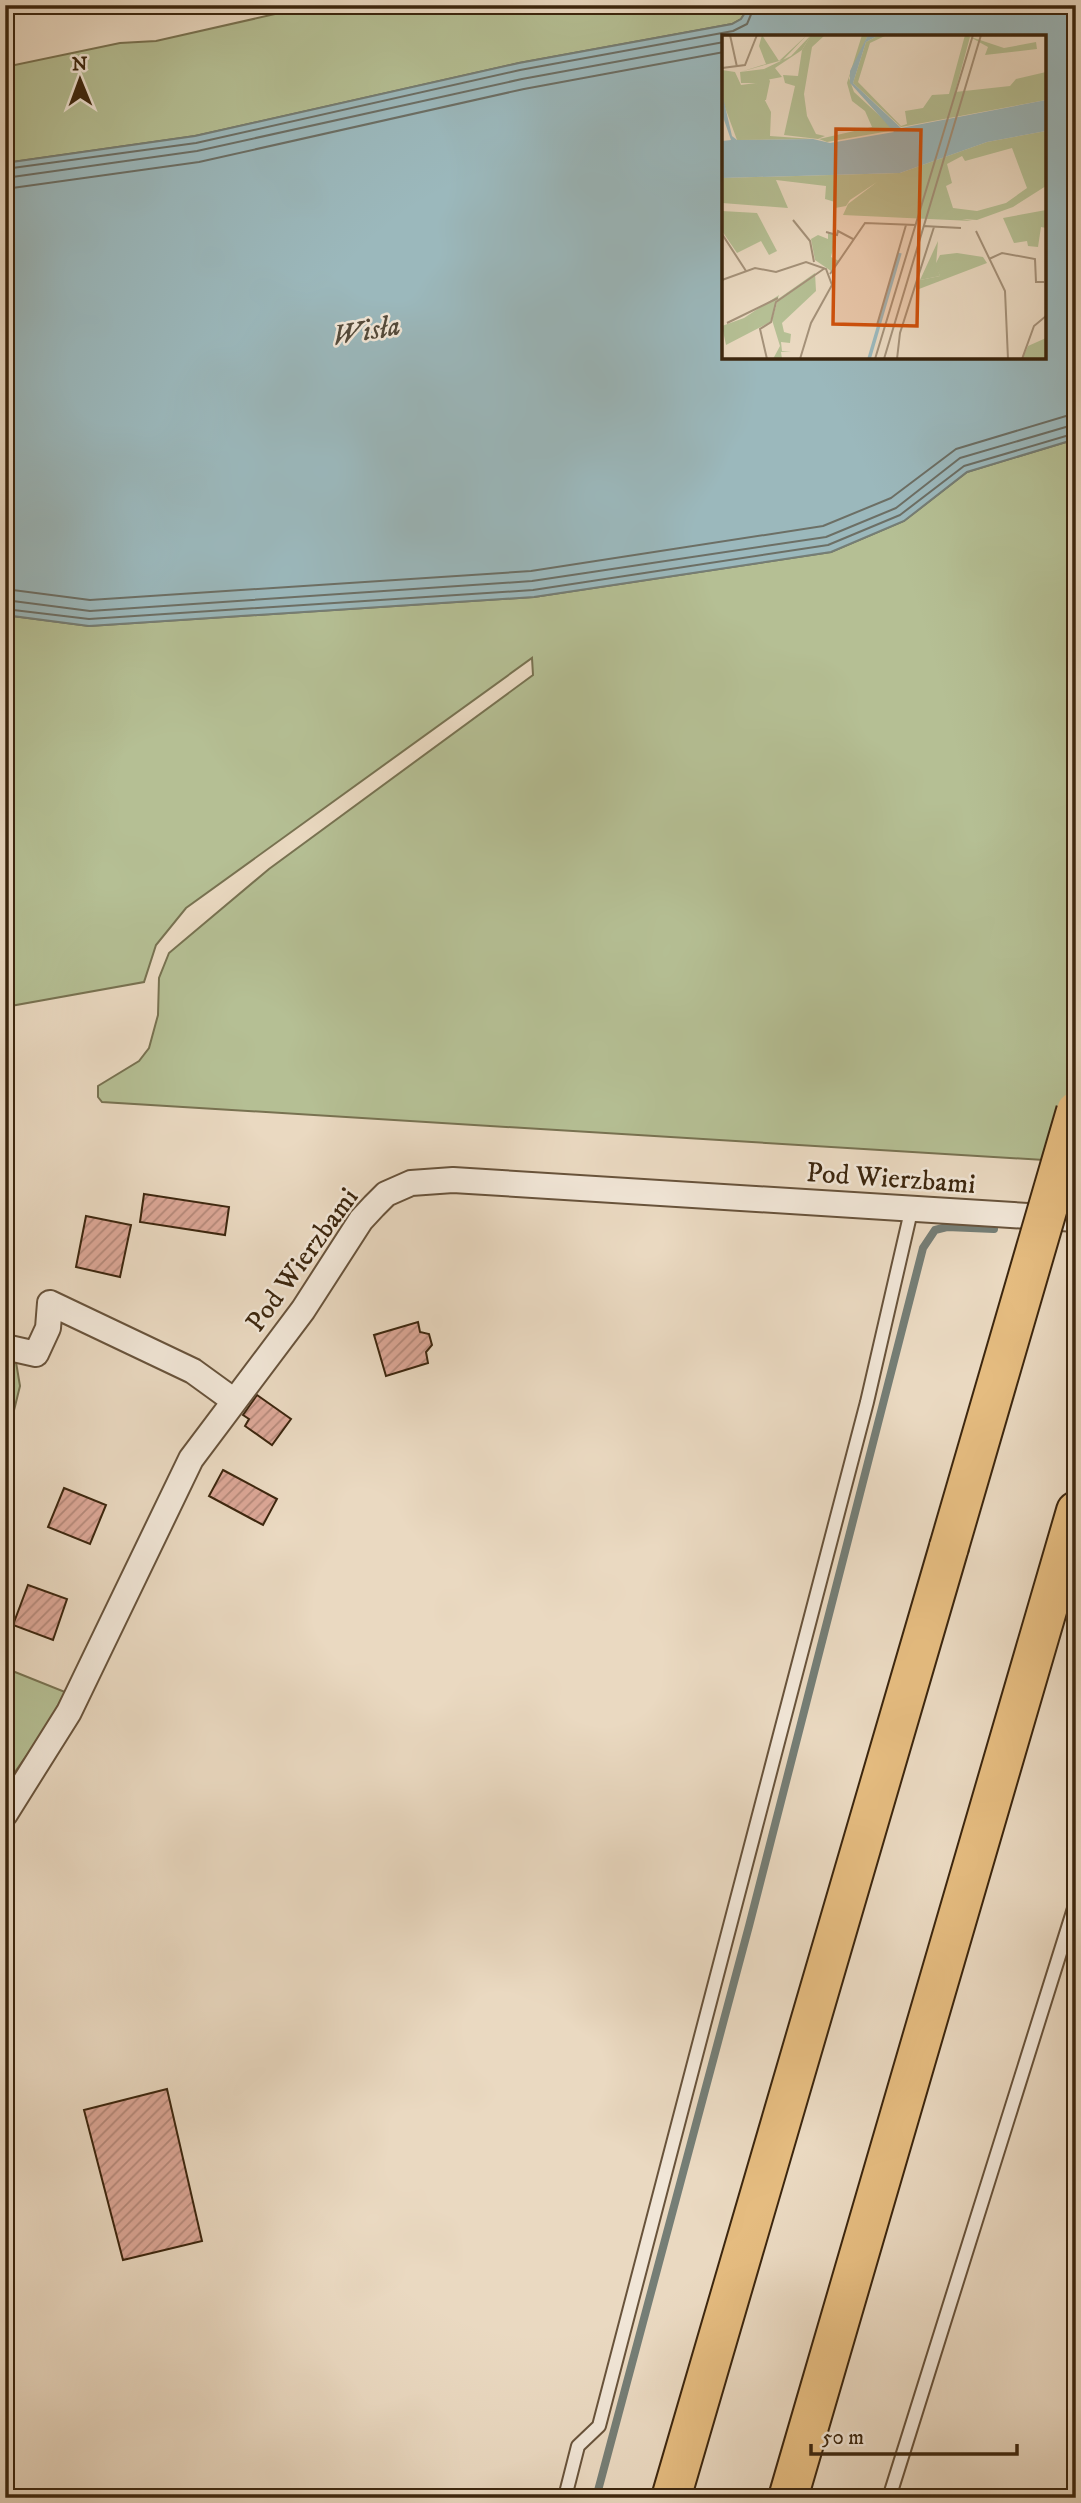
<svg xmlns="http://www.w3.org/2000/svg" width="1081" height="2503" viewBox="0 0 1081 2503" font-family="'IM FELL DW Pica',serif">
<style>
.green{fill:#b5bf94;stroke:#787251;stroke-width:2}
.water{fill:#9bb8bc;stroke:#757e76;stroke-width:2;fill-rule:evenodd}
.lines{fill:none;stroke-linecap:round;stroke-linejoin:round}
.shore{stroke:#6c6f65;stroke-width:2}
.stream{stroke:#757e76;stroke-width:8}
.building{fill:url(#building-hatch);stroke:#3c260e;stroke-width:2}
.service-casing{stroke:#68533b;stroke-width:16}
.minor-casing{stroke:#68533b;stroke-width:28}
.motorway-casing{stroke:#3c260e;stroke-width:42}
.service{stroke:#f1e6d7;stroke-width:12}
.minor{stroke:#f1e6d7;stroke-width:24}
.motorway{stroke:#e5bc80;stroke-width:38}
.motorway-bridge-casing{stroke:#3c260e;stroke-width:42;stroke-linecap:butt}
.motorway-bridge{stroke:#e5bc80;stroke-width:38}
.labels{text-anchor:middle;stroke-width:5;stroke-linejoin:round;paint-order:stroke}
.street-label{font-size:28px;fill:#3c260e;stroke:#f1e6d7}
.water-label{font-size:30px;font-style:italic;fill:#544a3a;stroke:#f1e6d7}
.inset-river{fill:none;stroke:#9bb8bc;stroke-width:3.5}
.inset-road{fill:none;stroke:#a49179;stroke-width:2}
.view{fill:#ce510c;fill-opacity:0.15;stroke:#ce510c;stroke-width:3.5}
.inset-edge{fill:none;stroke:#3c260e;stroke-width:3.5}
</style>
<defs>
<pattern id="building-hatch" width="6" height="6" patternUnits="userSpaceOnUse" patternTransform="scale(1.75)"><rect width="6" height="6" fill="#dca797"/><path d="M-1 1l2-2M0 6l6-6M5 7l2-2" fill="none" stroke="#b4887a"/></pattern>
</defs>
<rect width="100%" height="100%" fill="#ead9c1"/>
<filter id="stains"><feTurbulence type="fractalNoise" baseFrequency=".00286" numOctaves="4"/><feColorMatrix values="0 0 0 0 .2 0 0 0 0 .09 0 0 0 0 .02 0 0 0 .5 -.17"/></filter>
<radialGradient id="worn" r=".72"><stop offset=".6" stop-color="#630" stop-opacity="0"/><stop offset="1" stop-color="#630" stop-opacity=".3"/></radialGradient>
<!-- green -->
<path class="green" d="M315,5H750L741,19L732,24L519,63L195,136L5,163V67L120,43L156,41Z
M1076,439V1162L102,1102L98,1097V1086L139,1061L149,1048L158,1015L159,978L169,953L269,869L533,675L532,658L186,908L156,945L144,982L5,1007V615L89,626L534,597L831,552L904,521L967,472Z
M5,1359L16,1362L20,1386L5,1447Z
M5,1668L65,1692L47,1727L5,1786Z"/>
<!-- water -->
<path class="water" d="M750,5H1076V439L967,472L904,521L831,552L534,597L89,626L5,615V163L195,136L519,63L732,24L741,19ZM724,37H1044V357H724Z"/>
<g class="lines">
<!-- shore -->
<path class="shore" d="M5,169L196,143L520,70L733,31L747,24L755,5
M5,178L197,151L522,79L724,42
M5,189L199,162L524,89L724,52
M5,589L90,600L531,571L823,526L891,498L956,449L1076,413
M5,600L90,611L532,581L826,537L896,508L960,458L1076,424
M5,609L89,619L533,590L828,545L900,515L964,466L1076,433"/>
<!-- stream -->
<path class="stream" d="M596,2498L749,1926L923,1248L935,1230L947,1227L994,1229"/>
</g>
<!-- building -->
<path class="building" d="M144,1194L229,1207L225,1235L140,1222Z
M86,1216L131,1225L120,1277L76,1267Z
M418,1322L420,1332L429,1334L432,1345L426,1352L428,1363L386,1376L374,1335Z
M257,1395L291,1419L272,1445L245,1426L249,1419L243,1415Z
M223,1470L277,1499L263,1525L209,1496Z
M64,1488L106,1505L90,1544L48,1527Z
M28,1585L67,1599L53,1640L13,1625Z
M167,2089L202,2241L123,2260L84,2110Z"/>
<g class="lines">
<!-- service casing -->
<g class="service-casing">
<path id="service" d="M566,2493L578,2446L599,2426L867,1402L912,1207
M889,2498L1076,1902"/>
</g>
<!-- minor casing -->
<g class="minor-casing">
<path id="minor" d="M5,1347L36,1354L48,1328L50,1303L193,1371L233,1400
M5,1814L69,1712L191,1459L303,1310L361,1220L374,1206L386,1194L411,1183L453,1180L1076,1219"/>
</g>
<!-- motorway casing -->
<g class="motorway-casing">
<path id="motorway" d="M671,2498L949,1547
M788,2498L1076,1511"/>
</g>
<!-- service -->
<use href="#service" class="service"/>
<!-- minor -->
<use href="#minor" class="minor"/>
<!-- motorway -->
<use href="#motorway" class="motorway"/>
<!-- motorway-bridge casing -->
<g class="motorway-bridge-casing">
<path id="motorway-bridge" d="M949,1547L1076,1111"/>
</g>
<!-- motorway-bridge -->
<use href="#motorway-bridge" class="motorway-bridge"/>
</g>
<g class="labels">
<!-- street labels -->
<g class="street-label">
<text transform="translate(891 1177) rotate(4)" y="10">Pod Wierzbami</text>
<text transform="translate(301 1259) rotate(-54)" y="10">Pod Wierzbami</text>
</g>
<!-- water labels -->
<g class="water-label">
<text transform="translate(366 330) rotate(-10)" y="10">Wisła</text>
</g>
</g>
<!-- overview -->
<g transform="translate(722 35)">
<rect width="324" height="324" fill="#ead9c1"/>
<path d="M40,0L57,26L85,0L61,25L18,37L44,29L37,11ZM89,0L80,15L53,33L60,42L44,45L42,34L69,21ZM140,0H146L127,43L132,57L173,95L105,107L97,104L150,92L143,76L130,66L125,48ZM157,0H165L148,8L136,47L179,91L185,89L183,76L201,73L210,60L227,59L243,0L282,13L314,7L315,14L263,20L266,12L248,2L233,57L288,51L294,44L324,37V65L179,92L131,48L144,7ZM0,35L13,37L19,50L34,48L49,77L48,101L91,104L15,105L1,67ZM324,96V151L291,172L255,185L240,184L250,186L121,180L126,169L155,147L128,165L124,171L113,173V167L103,164L104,151L54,145L66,173L0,168V143L178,138L265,107ZM290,113L305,153L284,168L255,176L231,173L224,151L230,148L225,129L240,121L243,126ZM324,175V193L319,192L316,212L306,211L305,206L292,208L281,183ZM0,176L35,178L55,216L47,220L39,206L15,218L0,196ZM106,198L114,200L109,222L117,226L109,236L93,225L89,204L96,200L106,204ZM235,218L261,222L265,228L197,254L198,245L218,241L213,230L218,220ZM93,238L94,256L60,288L62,297L69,299L68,308L59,307L60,316H69L59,317L60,324H51L58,311L50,285L56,264ZM57,260L48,287L4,310L0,291L22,283ZM324,303V324H300L306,311Z" fill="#b5bf94" fill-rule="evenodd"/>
<path d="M89,0H103L90,12L82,59L85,81L94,99L103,101L96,104L62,100L73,51L63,48L61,40L76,41L80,15ZM42,34L48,46L44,65H36L34,48H19L18,37ZM216,206L214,230L218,241L198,245Z" fill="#b5bf94"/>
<path d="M146,0H157L144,7L131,48L179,93L324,65V96L265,107L178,138L0,143V106L9,105L0,79V58L10,101L15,105L91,104L108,108L172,97L128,48V36Z" fill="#9bb8bc"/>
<path class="inset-river" d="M147,324L178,218"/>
<path class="inset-road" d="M8,0L15,32M0,33L23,30L35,0M71,185L88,206L92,227M201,191L239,193M254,196L283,256L286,324M104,197L115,200L116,196L131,204M0,199L24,236M267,224L280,218L313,224L314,247H322M108,239L143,188L194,190M0,245L33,233L54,237L84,227L104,234L110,250L89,288L78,324M5,288L56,263M155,290L184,190M45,324L38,294L49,287L54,267L103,233M153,324L251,0M162,324L259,0M175,324L178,298L212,192M300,324L312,291L324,281"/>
<path class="view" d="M114,94L199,95L195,291L111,289Z"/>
<rect width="324" height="324" class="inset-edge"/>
</g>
<!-- margin -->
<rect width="1081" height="2503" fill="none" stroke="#ead9c1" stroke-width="28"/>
<rect x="7" y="7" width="1067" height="2489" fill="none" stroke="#3c260e" stroke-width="3.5"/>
<rect x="14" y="14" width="1053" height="2475" fill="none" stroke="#3c260e" stroke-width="2"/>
<!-- north arrow -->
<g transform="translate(80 80) rotate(359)" stroke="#f1e6d7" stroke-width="5" paint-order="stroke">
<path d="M0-5L12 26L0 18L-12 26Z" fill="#3c260e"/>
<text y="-10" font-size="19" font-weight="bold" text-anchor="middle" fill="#3c260e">N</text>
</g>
<!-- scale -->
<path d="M811 2444v10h206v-10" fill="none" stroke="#3c260e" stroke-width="3.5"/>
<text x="822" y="2444" font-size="21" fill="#3c260e" stroke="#f1e6d7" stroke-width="5" paint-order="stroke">50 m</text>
<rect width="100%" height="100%" filter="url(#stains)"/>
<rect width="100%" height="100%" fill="url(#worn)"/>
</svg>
